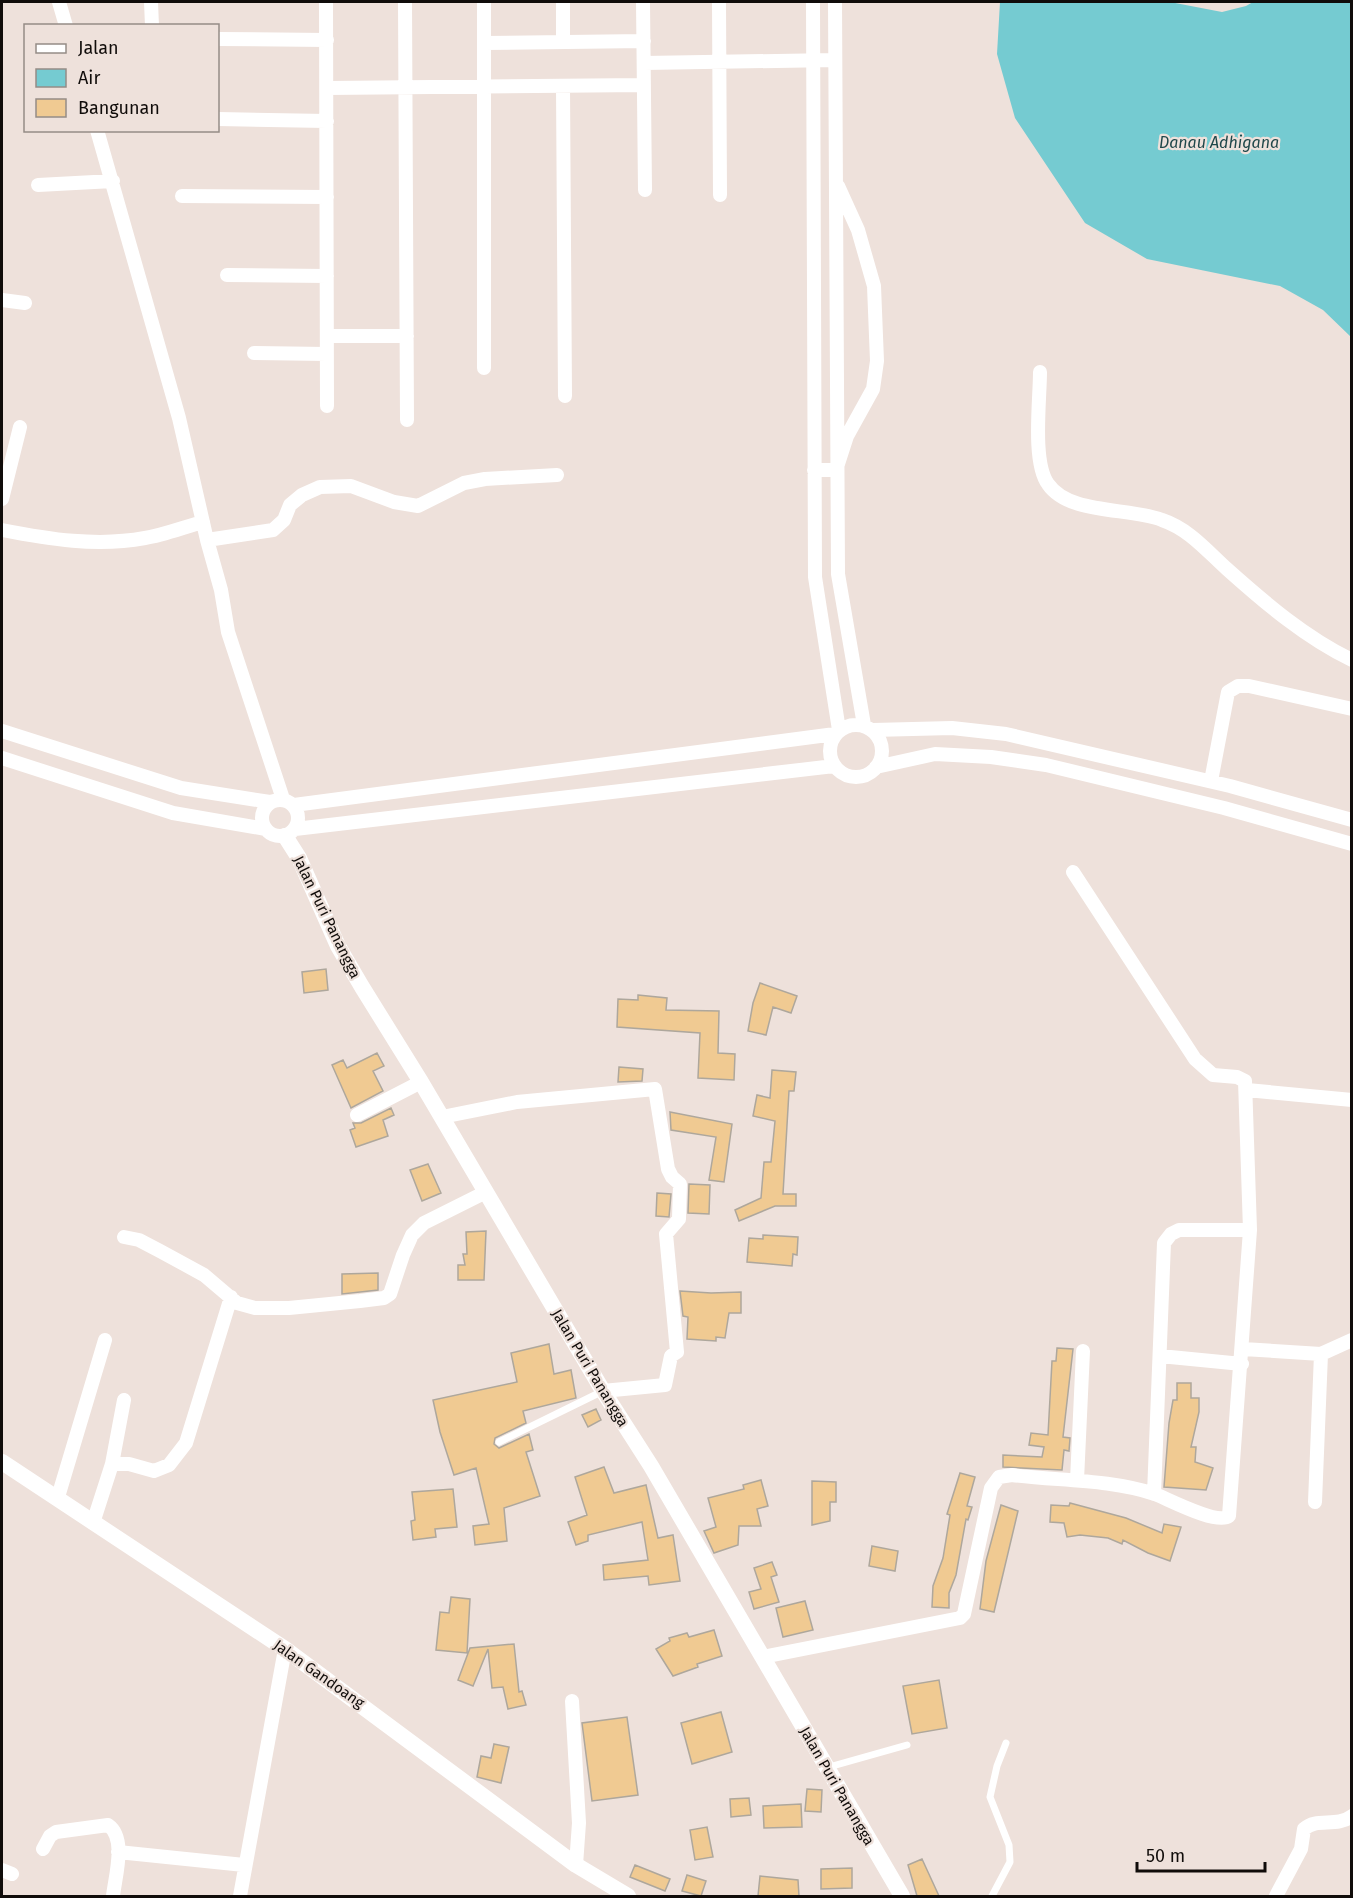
<svg xmlns="http://www.w3.org/2000/svg" width="1353" height="1898" viewBox="0 0 1353 1898" font-family="'Fira Sans',sans-serif">
<style>
.water{fill:#75cbd1}
.building{fill:#f0ca92;stroke:#aea79c;stroke-width:1.5}
.lines{fill:none;stroke-linecap:round;stroke-linejoin:round}
.service{stroke:#fff;stroke-width:7}
.minor{stroke:#fff;stroke-width:14}
.tertiary{stroke:#fff;stroke-width:16}
.labels{text-anchor:middle;stroke-width:4.5;stroke-linejoin:round;paint-order:stroke}
.street-label{font-size:15px;fill:#100c0a;stroke:#eee1db}
.water-label{font-size:16px;font-style:italic;fill:#1f474a;stroke:#eee1db}
</style>
<rect width="100%" height="100%" fill="#eee1db"/>
<!-- water -->
<path class="water" d="M1000,2H1170L1222,12L1246,6L1253,2H1351V337L1323,310L1280,286L1147,259L1085,223L1015,118L997,54Z"/>
<!-- building -->
<path class="building" d="M326,969L328,990L304,993L302,972Z
M760,983L797,996L791,1013L773,1007L766,1035L748,1031L753,1003Z
M638,995L667,998L666,1010L719,1011L718,1053L735,1054L734,1080L698,1078L700,1033L617,1027L618,999L638,1000Z
M377,1053L384,1066L373,1071L383,1091L351,1108L332,1065L343,1060L347,1068Z
M619,1067L643,1069L642,1081L618,1082Z
M772,1070L796,1072L794,1091H789L783,1194H796V1206H775L739,1221L735,1210L761,1198L764,1162H771L775,1121L753,1116L757,1095L770,1098Z
M391,1108L394,1115L383,1120L388,1136L356,1147L350,1130L355,1128L353,1123H361Z
M670,1112L732,1124L724,1182L709,1180L716,1137L671,1130Z
M428,1164L441,1193L422,1201L410,1170Z
M689,1184L710,1185L709,1214L688,1213Z
M657,1193L671,1194L669,1217L656,1216Z
M486,1231L484,1280H458V1265H465L463,1254H467L466,1232Z
M763,1235L798,1237L797,1255L793,1254L792,1266L747,1262L749,1238L763,1239Z
M378,1273V1290L342,1294V1274Z
M680,1291L711,1293L741,1292V1313H729L725,1338L716,1337V1341L687,1339L688,1317L683,1316Z
M549,1344L554,1374L571,1370L576,1398L523,1411L526,1423L495,1438L494,1444L499,1448L529,1434L533,1450L526,1452L540,1496L504,1508L507,1541L475,1545L473,1526L489,1524L476,1468L454,1475L440,1432L433,1400L517,1382L511,1353Z
M1057,1348L1073,1349L1063,1437L1070,1438L1069,1451L1064,1450L1062,1470L1003,1467V1455L1042,1457L1044,1447L1029,1445L1031,1433L1048,1435L1052,1361H1056Z
M1177,1383H1191V1398H1199V1412L1191,1447H1196L1195,1462L1213,1468L1206,1490L1164,1487L1169,1423L1173,1400H1177Z
M596,1409L601,1420L588,1427L582,1415Z
M604,1467L614,1493L646,1485L658,1538L673,1535L680,1581L649,1585L648,1576L604,1580L603,1565L648,1560L642,1522L588,1535V1541L576,1545L568,1522L587,1515L575,1477Z
M960,1473L975,1477L967,1506L972,1507L968,1520L966,1519L956,1575L949,1593V1608L932,1607L933,1586L943,1558L950,1515L947,1514Z
M761,1480L768,1506L757,1509L761,1526H739L738,1545L714,1553L704,1531L716,1527L708,1498L744,1489L743,1485Z
M812,1481L836,1482V1502H830V1521L812,1525Z
M453,1489L457,1527L435,1529L436,1537L413,1540L411,1521L415,1520L412,1492Z
M1070,1503L1126,1518L1162,1533L1164,1524L1181,1527L1170,1561L1148,1553L1123,1540L1122,1544L1108,1538L1080,1535L1067,1537L1064,1523L1050,1522L1051,1505L1069,1506Z
M1001,1505L1018,1511L994,1612L980,1609L986,1561Z
M872,1546L898,1551L895,1571L869,1566Z
M772,1562L777,1575L771,1577L779,1602L754,1609L749,1592L761,1589L754,1568Z
M451,1597L470,1599L467,1653L436,1650L440,1612L449,1613Z
M805,1601L813,1630L783,1637L776,1608Z
M714,1630L722,1656L697,1664L698,1667L673,1676L656,1649L670,1641L669,1638L687,1633L689,1637Z
M514,1644L519,1692L522,1691L526,1705L508,1709L503,1687L492,1688L488,1649L473,1686L458,1680L470,1648Z
M939,1680L947,1728L912,1734L903,1686Z
M721,1712L732,1752L692,1764L681,1723Z
M627,1717L638,1795L592,1801L582,1723Z
M494,1744L509,1747L501,1783L477,1777L481,1756L491,1758Z
M807,1789L822,1790L821,1812L805,1811Z
M749,1798L751,1815L731,1817L730,1799Z
M801,1804L802,1827L764,1828L763,1806Z
M707,1827L713,1857L695,1860L690,1830Z
M922,1859L939,1896H917L908,1865Z
M635,1865L670,1879L665,1891L630,1877Z
M852,1868V1888L821,1889V1869Z
M687,1875L706,1881L701,1896L682,1891Z
M760,1876L798,1880L799,1896H758Z"/>
<g class="lines">
<!-- service -->
<path class="service" d="M499,1442L603,1391
M829,1767L907,1745
M992,1896L1010,1862L1009,1845L990,1797L997,1766L1006,1743"/>
<!-- minor -->
<path class="minor" d="M59,2L66,26
M151,2L152,26
M326,2L327,406
M405,2L407,420
M563,2V42
M643,2L645,190
M719,2L720,195
M813,2L815,577L839,730
M835,2L838,574L864,725
M218,39L327,40
M484,43L644,41
M644,63L834,60
M563,86L565,396
M327,88L644,85
M218,119L327,121
M97,130L179,418L207,540L221,590L228,632L283,799
M38,185L113,181
M182,196L327,197
M227,275L327,276
M2,300L25,303
M327,336H407
M254,353L327,354
M484,368V2
M1040,372C1040,400 1032,462 1048,484C1069,515 1129,507 1162,520C1189,529 1207,551 1227,569C1265,603 1306,638 1352,660
M814,470H836L847,436L873,389L877,361L874,286L858,230L838,186
M2,499L20,427
M2,530C48,539 97,547 145,538C164,535 184,527 203,522
M207,540L273,530L284,520L290,505L302,495L320,487L351,486L394,502L418,506L464,483L485,479L557,475
M830 751a26 26 0 1 1 52 0a26 26 0 1 1-52 0Z
M873,730L952,728L1006,734L1230,786L1352,820
M2,731L181,788L270,802
M2,758L173,813L266,829
M876,767L935,754L991,757L1046,765L1224,808L1352,844
M1211,781L1228,692L1238,686H1249L1352,709
M262 818a18 18 0 1 1 36 0a18 18 0 1 1-36 0Z
M294,805L835,734
M295,829L834,766
M1247,1090L1352,1100
M357,1115L421,1082
M442,1117L517,1102L655,1089L668,1169L672,1177L680,1184L679,1219L666,1234L677,1352L671,1356L665,1385L603,1391
M124,1237L139,1240L160,1251L204,1275L237,1303L255,1308H289L360,1301L384,1298L390,1294L403,1255L412,1235L424,1223L484,1193
M1243,1349L1321,1354L1315,1502
M1321,1354L1352,1340
M1160,1356L1242,1364
M112,1464H129L154,1471L169,1465L186,1443L231,1297
M1077,1480L1083,1351
M1154,1494L1164,1243L1171,1234L1179,1230H1250
M58,1497L105,1340
M93,1523L112,1464L124,1400
M763,1657L960,1618L964,1614L991,1488L999,1477L1012,1475C1060,1481 1109,1479 1155,1494C1170,1500 1217,1525 1229,1516L1250,1230L1245,1081L1237,1077L1213,1075L1195,1059L1073,872
M572,1701L579,1823L576,1865
M43,1849L50,1836L56,1832L108,1825C127,1838 115,1877 113,1896
M118,1852L244,1865
M2,1870L12,1874
M240,1896L285,1649
M1276,1896L1301,1849L1304,1829C1317,1817 1336,1828 1352,1816"/>
<!-- tertiary -->
<path class="tertiary" d="M285,836L299,858L338,946L362,987L421,1082L603,1391L651,1466L902,1896
M2,1462L285,1649L576,1865L628,1896"/>
</g>
<g class="labels">
<!-- street labels -->
<g class="street-label">
<text transform="translate(327 917) rotate(64)" y="5">Jalan Puri Panangga</text>
<text transform="translate(590 1368) rotate(59)" y="5">Jalan Puri Panangga</text>
<text transform="translate(319 1674) rotate(35)" y="5">Jalan Gandoang</text>
<text transform="translate(837 1786) rotate(60)" y="5">Jalan Puri Panangga</text>
</g>
<!-- water labels -->
<g class="water-label">
<text x="1219" y="148">Danau Adhigana</text>
</g>
</g>
<!-- border -->
<rect width="1353" height="1898" fill="none" stroke="#100c0a" stroke-width="6"/>
<!-- legend -->
<rect x="24" y="24" width="195" height="108" fill="#eee1db" stroke="#958c87" stroke-width="1.5"/>
<rect x="36" y="44" width="30" height="9" fill="#ffffff" stroke="#958c87" stroke-width="1.5"/>
<text x="78" y="54" font-size="18" fill="#100c0a">Jalan</text>
<rect x="36" y="69" width="30" height="18" fill="#75cbd1" stroke="#958c87" stroke-width="1.5"/>
<text x="78" y="84" font-size="18" fill="#100c0a">Air</text>
<rect x="36" y="99" width="30" height="18" fill="#f0ca92" stroke="#958c87" stroke-width="1.5"/>
<text x="78" y="114" font-size="18" fill="#100c0a">Bangunan</text>
<!-- scale -->
<path d="M1137 1862v9h128v-9" fill="none" stroke="#100c0a" stroke-width="3"/>
<text x="1146" y="1862" font-size="18" fill="#100c0a" stroke="#eee1db" stroke-width="4.5" paint-order="stroke">50 m</text>
</svg>
